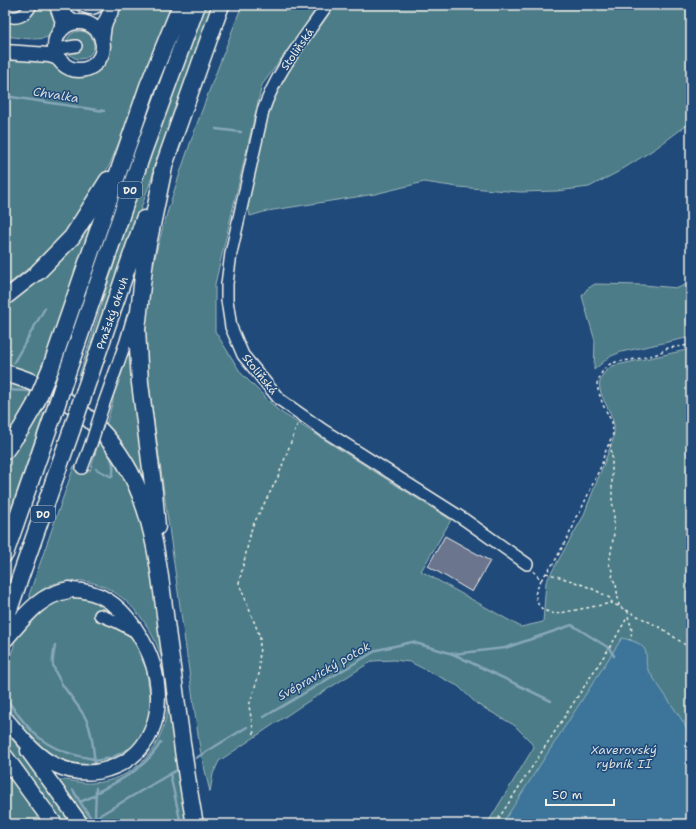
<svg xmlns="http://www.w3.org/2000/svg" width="696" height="829" viewBox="0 0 696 829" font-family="'Shantell Sans',sans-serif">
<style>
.green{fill:#4b7c88;stroke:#a0b6b8}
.water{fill:#3e759a;stroke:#87a7b9}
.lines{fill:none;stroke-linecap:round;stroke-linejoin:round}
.stream{stroke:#87a7b9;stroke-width:2.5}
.building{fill:#6c748e;stroke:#f4f1e8}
.minor-casing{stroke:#f4f1e8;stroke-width:14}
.major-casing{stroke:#f4f1e8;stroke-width:17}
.highway-casing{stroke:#f4f1e8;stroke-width:19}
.path{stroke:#f4f1e8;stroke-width:1.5;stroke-dasharray:3 3;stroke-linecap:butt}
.minor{stroke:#1f4a7a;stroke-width:11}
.major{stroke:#1f4a7a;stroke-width:14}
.highway{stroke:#1f4a7a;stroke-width:16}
.minor-bridge-casing{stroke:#f4f1e8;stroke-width:14;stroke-linecap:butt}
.highway-bridge-casing{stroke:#f4f1e8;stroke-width:19;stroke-linecap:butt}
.minor-bridge{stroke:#1f4a7a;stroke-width:11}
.highway-bridge{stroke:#1f4a7a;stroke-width:16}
.labels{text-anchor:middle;stroke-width:3;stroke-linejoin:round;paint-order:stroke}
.shield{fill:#1f4a7a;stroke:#b4bfc7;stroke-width:1}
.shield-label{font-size:10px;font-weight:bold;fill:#f4f1e8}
.street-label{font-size:11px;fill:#f4f1e8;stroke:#1f4a7a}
.water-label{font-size:12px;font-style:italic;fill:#d9dedc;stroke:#1f4a7a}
</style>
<rect width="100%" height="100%" fill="#1f4a7a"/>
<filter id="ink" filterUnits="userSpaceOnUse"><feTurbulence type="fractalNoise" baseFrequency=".025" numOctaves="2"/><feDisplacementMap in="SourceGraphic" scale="8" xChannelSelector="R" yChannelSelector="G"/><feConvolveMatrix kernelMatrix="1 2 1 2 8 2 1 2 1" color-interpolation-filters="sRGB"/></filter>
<g filter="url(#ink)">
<!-- green -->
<path class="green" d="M34,5H52C70,48 32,39 5,36V18Z
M122,5H172L123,133L109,166L87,203L63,235L30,267L5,287V56L36,61H46L57,64L72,73L82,74L94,70L101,65L106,56L109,47L108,33Z
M206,5H214L181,94L81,380L78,379L128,220L162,122Z
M242,5H321L262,85L215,284V331L241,373L279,411L451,520L421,571L521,627L543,622L546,582L583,517L613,440C614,434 615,427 613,421C608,401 586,384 612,366L691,349V740L684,723L648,670C645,664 647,660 646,653C644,643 631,640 622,638L502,824H487L534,747L529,740L514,725L477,704L458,686L410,662L394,660L372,661L301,706L219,761L213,774L210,792L200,749L149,385C147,358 144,329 147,301C153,254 168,209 183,164C201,110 222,58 242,5Z
M335,5H691V122L656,148L618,172L589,187L557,191L520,192L458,187L424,182L375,194L267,211L250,216L247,202L269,105L290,66Z
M66 45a14 14 0 1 1 28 0a14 14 0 1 1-28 0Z
M88,228L91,229L49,353L39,376L5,365V306C36,284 65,259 88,228Z
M691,282V337L621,352L609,357L594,370L595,341L582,296L587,289L595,284L643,285L678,288Z
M129,353L145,489L106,425L113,401V397Z
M5,378L33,388L24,412L5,441Z
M39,411L44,413L5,526V460L10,455Z
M100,438L125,477L139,514L149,551L166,667H164C154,623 117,576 69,581C53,582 42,588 31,599L29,595L74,466L90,471Z
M63,596L92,597L123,618L102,609L97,619L123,631L140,645L153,680L149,726L124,758L85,768L54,759L27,736L5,706V670L14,646V640L25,622Z
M171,702L189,824H92L58,780C69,779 80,784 92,783C136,781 165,746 168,703Z
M5,729L75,824H59L5,750Z
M5,770L44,824H5Z"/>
<!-- water -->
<path class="water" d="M622,638C630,640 644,643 646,653C647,659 645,664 648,670L684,723L691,740V824H502Z"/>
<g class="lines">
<!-- stream -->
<path class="stream" d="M5,96L104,111
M216,129L241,132
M14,362L45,308
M6,390L30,391L33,393
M96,469L112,477C117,461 107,450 97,439
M55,646C54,652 52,659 53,665C59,686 77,701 87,721C93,735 93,749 95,764
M139,652L147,669L151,698
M453,654L505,648L572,625L609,648L614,656
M5,697C33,736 45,751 94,759
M264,717L377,650L412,642L453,654L551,701
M196,758L247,727
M94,761L111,758L129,749
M170,774L181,824
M73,790L80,802
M96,793C122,779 145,769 161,742
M95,818L175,771
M95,818L96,788
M95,824L80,802L96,795"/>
</g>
<!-- building -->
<path class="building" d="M445,536L490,561L472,592L428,566Z"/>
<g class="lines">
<!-- minor casing -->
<g class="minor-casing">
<path id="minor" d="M55,5L61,21L59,34
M62,5L67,16L79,22
M81,5C87,9 93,10 99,5
M327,5C304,39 276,72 263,111L231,253L227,284V300L231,327L243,355L279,399L323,430L465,520L527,564
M5,15C16,20 26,16 31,5
M56,49L76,46
M103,406L126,341L133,317
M82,468L91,444
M100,615L117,622L136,632"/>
</g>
<!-- major casing -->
<g class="major-casing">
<path id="major" d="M55 46a24 24 0 1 1 48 0a24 24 0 1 1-48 0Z
M102,41L104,25L114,5
M5,52L49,55L56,57L62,62
M5,298L38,272
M5,718C20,735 34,755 55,765C72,773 90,775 108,769C158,754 167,700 150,656C146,646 140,636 134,627C119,604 97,589 69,590
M28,751L81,824"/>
</g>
<!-- highway casing -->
<g class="highway-casing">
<path id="highway" d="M162,171L221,5
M38,272L72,237L108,180
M51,367L148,86L181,5
M5,373C62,388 110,428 135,482C157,530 161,586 168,638C177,700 183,763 195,824
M66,376L143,152L197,5
M85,390L144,219
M5,451L21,429L35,405
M157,527L154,492L140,383L137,329L145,259L165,162
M5,554L53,416
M5,621L72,429
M5,639C24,617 39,595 69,590
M5,757L54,824"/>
</g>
<!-- path -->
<path class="path" d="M610,444L612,454V502L614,510V533L609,564L613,573L612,578L616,584L619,606
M533,571L541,580L535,594L538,604L543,610L555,614L612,603L663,629L691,649
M546,573C569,580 591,586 611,599L612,603
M541,580L555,561L574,525L575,518L580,512L602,464L604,455L613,434L612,422L603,405L598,390L597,383L603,370L608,365L616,362L637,359L657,354L668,348L691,345
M628,610C627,624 635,624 630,640
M254,734L249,706L259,674L260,637L239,583L252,527L278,477L298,423
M495,824L613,642L627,618"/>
<!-- minor -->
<use href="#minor" class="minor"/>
<!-- major -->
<use href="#major" class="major"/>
<!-- highway -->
<use href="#highway" class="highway"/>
<!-- minor-bridge casing -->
<g class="minor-bridge-casing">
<path id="minor-bridge" d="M91,444L103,406"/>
</g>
<!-- highway-bridge casing -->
<g class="highway-bridge-casing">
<path id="highway-bridge" d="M35,405L51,367
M53,416L66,376
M72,429L85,390"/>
</g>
<!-- minor-bridge -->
<use href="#minor-bridge" class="minor-bridge"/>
<!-- highway-bridge -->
<use href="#highway-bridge" class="highway-bridge"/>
</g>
</g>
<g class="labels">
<!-- shield labels -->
<g class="shield">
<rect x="118" y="182" width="24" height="16" rx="3"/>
<rect x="31" y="506" width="24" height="16" rx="3"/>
</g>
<g class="shield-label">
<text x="130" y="194">D0</text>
<text x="43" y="518">D0</text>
</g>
<!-- street labels -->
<g class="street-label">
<text transform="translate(297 49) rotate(-55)" y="4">Stoliňská</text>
<text transform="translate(112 313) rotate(-71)" y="4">Pražský okruh</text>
<text transform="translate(260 374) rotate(51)" y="4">Stoliňská</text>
</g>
<!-- water labels -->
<g class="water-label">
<text transform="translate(56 95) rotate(9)" y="4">Chvalka</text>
<text transform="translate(324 671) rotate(-30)" y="4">Svépravický potok</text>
<text x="624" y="754">Xaverovský<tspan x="624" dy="14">rybník II</tspan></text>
</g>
</g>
<!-- margin -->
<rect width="696" height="829" fill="none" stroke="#1f4a7a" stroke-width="20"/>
<rect x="10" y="10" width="676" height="809" fill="none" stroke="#f4f1e8" stroke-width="1.5" filter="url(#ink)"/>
<!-- scale -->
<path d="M546 799v6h68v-6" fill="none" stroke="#f4f1e8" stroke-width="2"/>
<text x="552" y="799" font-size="12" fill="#f4f1e8" stroke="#1f4a7a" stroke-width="3" paint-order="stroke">50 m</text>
</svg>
